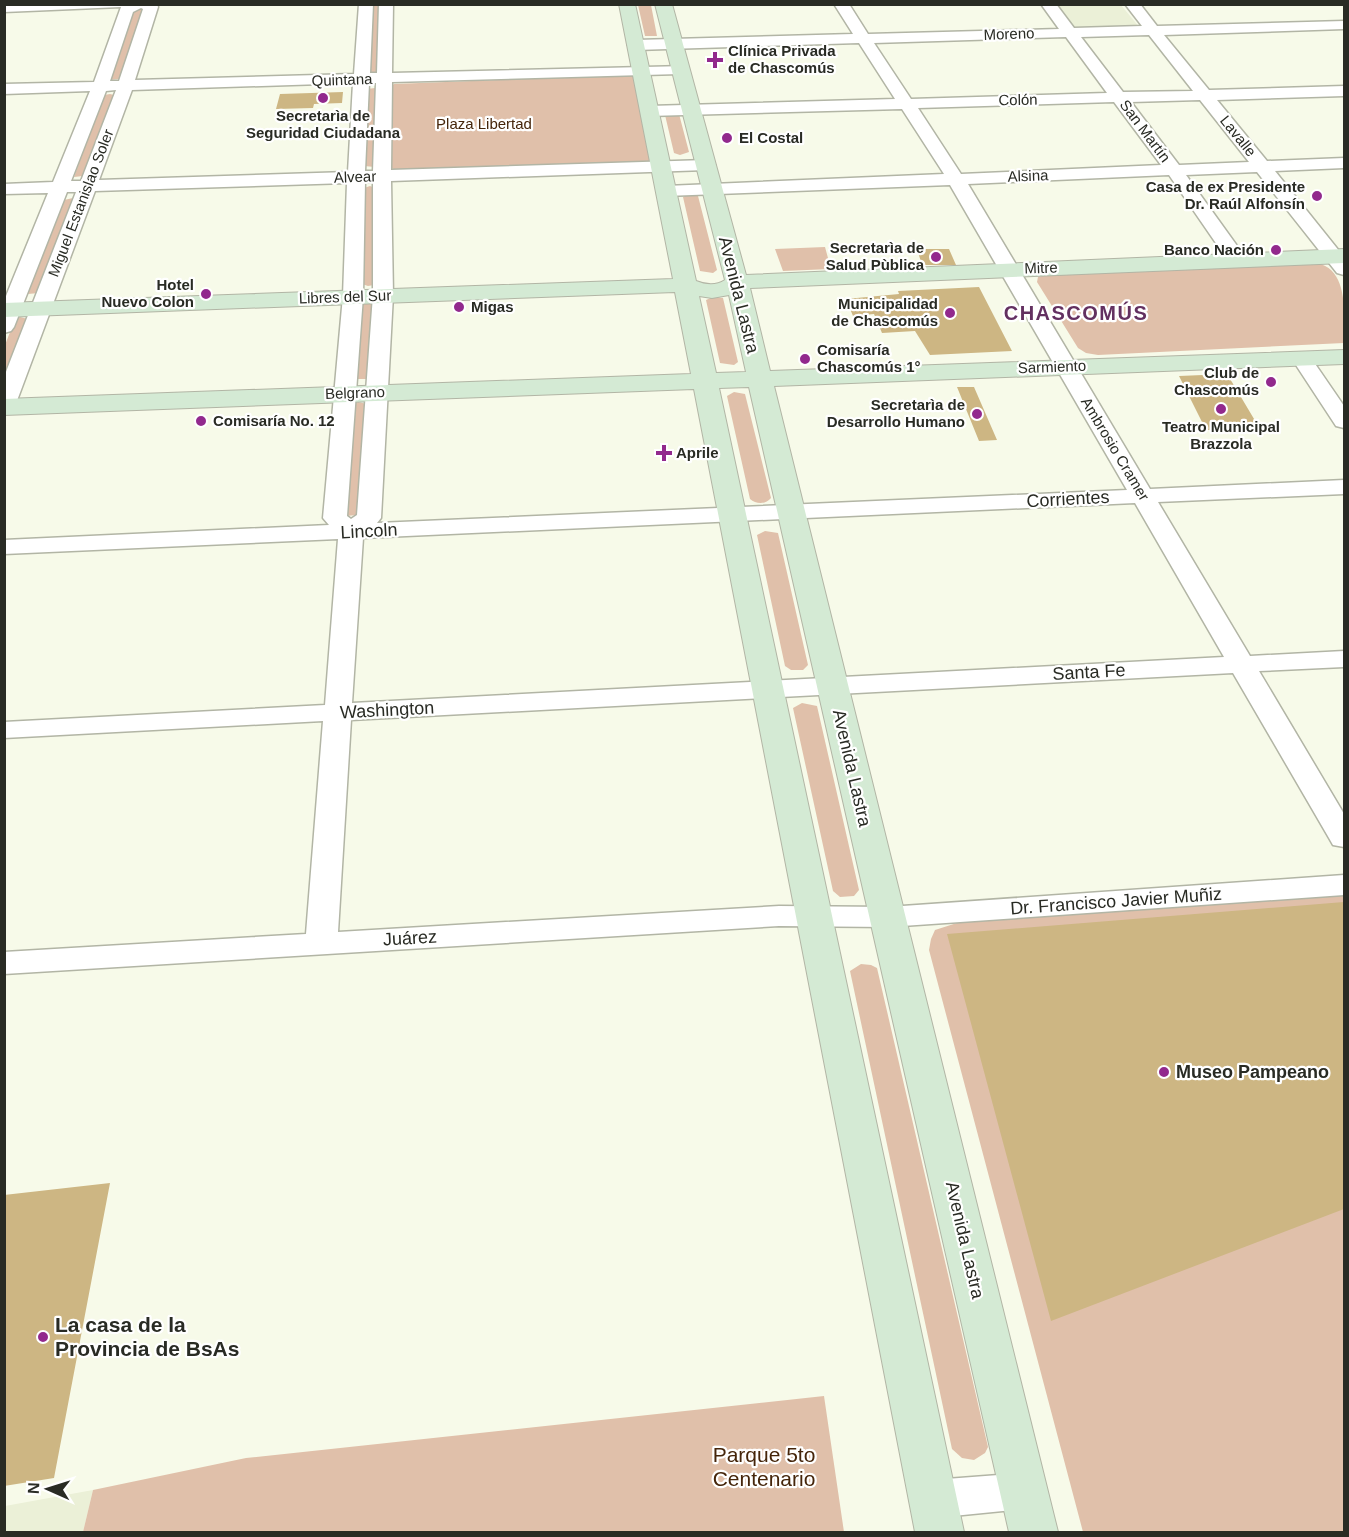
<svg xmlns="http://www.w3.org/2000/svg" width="1349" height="1537" viewBox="0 0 1349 1537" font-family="Arial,sans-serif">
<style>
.built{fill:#ebf0d7}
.green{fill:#e0c0aa}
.building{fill:#cdb683}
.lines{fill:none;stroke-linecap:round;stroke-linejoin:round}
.minor-casing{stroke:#b2b5a5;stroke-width:3}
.secondary-casing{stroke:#b2b5a5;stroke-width:2}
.minor{fill:#fff;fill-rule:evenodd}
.secondary{fill:#d4ead4;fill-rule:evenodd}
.poi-dot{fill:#92298d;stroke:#fff;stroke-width:2}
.labels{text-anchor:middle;stroke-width:4.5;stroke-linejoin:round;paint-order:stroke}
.far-street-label{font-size:15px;fill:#292b24;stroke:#fff}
.far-poi-label{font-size:15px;font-weight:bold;fill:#292b24;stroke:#fff;text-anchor:end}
.far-park-label{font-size:15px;fill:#45250a;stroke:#fff}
.street-label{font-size:18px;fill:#292b24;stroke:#fff}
.poi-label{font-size:18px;font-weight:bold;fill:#292b24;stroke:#fff;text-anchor:start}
.far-district-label{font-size:20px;font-weight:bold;letter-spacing:1.5px;fill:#633060;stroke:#fff}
.near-poi-label{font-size:21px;font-weight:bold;fill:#292b24;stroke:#fff;text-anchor:start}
.near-park-label{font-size:21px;fill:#45250a;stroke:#fff}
</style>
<rect width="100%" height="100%" fill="#f7fae9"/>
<!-- built -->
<path class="built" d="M1056,5H1121L1140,28L1075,30Z
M93,1490L83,1532H5V1506Z"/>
<!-- green -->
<path class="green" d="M372,5H381L378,74L369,73Z
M638,5H651L657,36H645Z
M139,8L143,9L119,79L109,80L134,9Z
M627,75H633L654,159L650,161L398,171L389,167L391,86L394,84Z
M375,88L377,89L375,167L364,166L367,89Z
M110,94L114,95L83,176L74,177L104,95Z
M679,114L689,152L680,155L674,153L665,115Z
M370,186L375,188L374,285L368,286L362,284L364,188Z
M689,194L698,196L717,270L713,273L700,271L683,197Z
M73,198L75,199L39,293L28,294L64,200Z
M825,247L831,269L783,271L775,249Z
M1317,263C1349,270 1344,313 1344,343L1098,355L1086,353L1078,348L1037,282L1038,277L1047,275Z
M713,297L723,298L738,362L734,365L720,363L706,300Z
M363,303L374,304L368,379H356Z
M20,317L28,319L5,378V345L15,319Z
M734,392L745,394L771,498C765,505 756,504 750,499L727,396Z
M358,402L367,404L358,515L345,516L353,405Z
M765,531L778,533L808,665L803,670H791L785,666L757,535Z
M802,703L817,706L859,890L854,896L840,897L833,891L793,708Z
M1344,894V1532H1083L929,950L931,939L935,930L960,922Z
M861,964L871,965L877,968L988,1447L985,1453L974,1460L962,1458L952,1449L850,971Z
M824,1396L844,1532H83L93,1490L246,1458Z"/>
<!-- building -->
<path class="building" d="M343,92L342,103L314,104L313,108L276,109L280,94Z
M917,249H949L956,265H922Z
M979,287L1012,351L930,355L915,331L882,333L874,314L853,316L846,299L899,294L898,291Z
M1227,374L1235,387L1260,429L1206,430L1179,376Z
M957,387H974L997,440L979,441Z
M1344,902V1209L1051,1321L947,934Z
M110,1183L54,1478L4,1486V1195Z"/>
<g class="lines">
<!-- minor casing -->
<g class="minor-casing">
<path id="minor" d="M4,4H157L158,7L135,80L354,74L359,4H373L370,73H377L379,4H393L392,73L686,66L688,69L686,72L680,74L392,82L391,170L706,160L712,161L715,165L712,169L706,170L391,181L393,295L381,518L377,523L1127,490L950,185L666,196L660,195L657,191L660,187L666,186L944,174L902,109L649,116L641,111L649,106L895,99L859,43L636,50L628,45L636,40L853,34L834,4H849L868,34L1059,29L1041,4H1056L1074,28L1142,26L1125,4H1140L1157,26L1344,21V29L1164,35L1209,90L1344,86V96L1217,100L1267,161L1344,158V168L1275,171L1344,257V275L1337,273L1257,172L1186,175L1248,261L1245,265H1231L1169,175L968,184L1150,489L1344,480V494L1158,502L1250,656L1344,651V667L1259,671L1344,814V847L1333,845L1329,838L1233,673L351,720L338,932L779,906L888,907L1344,875V895L888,927L779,926L4,974V952L306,934L323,721L4,738V722L325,705L338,539L4,554V540L329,525L323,518L343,296L347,183L95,191L15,406L12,411L4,412V377L76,192H67L14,327L11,331L4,333V301L48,193L4,194V184L53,182L90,91L4,94V84L94,82L121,7L4,12ZM141,8L143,9L119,81H110L133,12ZM1149,35L1193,91L1123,92L1081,37ZM1066,37L1107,93L911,99L874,43ZM353,83L348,172L99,180L132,90ZM369,83H376L373,171H365ZM116,90L81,181H71L106,91ZM1200,100L1249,162L1179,165L1131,102ZM1114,102L1161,165L961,174L918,108ZM365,182H373V295L357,515L351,519L347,516L363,296ZM1135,503L1224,657L352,703L363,538Z
M1302,353L1309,355L1344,406V428L1336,426L1292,359L1295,355Z
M1024,1473L1039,1478L1045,1491L1039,1504L1024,1509L933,1518L918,1512L912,1499L918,1486L933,1480Z"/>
</g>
<!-- secondary casing -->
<g class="secondary-casing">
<path id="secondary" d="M619,4H635L696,281C706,285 716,286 725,280L655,4H672L746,275L1344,249V263L750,288L770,371L1344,350V364L774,386L1058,1532H1009L749,387L719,388L964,1532H915L694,389L4,415V399L691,374L675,292L4,317V303L673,279ZM729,295L746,372L716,373L699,296L712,298Z"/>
</g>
<!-- minor -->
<use href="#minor" class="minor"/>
<!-- secondary -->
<use href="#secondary" class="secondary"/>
</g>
<!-- markers -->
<g class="poi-dot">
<path d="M712 51h6v6h6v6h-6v6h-6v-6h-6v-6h6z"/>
<circle cx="323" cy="98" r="6"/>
<circle cx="727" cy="138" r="6"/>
<circle cx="1317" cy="196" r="6"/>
<circle cx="1276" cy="250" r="6"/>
<circle cx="936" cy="257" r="6"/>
<circle cx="206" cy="294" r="6"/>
<circle cx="459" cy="307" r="6"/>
<circle cx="950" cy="313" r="6"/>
<circle cx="805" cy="359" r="6"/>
<circle cx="1271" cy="382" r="6"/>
<circle cx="1221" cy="409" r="6"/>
<circle cx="977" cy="414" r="6"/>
<circle cx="201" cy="421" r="6"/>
<path d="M661 444h6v6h6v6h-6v6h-6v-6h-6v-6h6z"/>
<circle cx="1164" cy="1072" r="6"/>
<circle cx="43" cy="1337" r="6"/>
</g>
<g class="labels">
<!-- far-street labels -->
<g class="far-street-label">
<text transform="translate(1009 34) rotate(-2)" y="5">Moreno</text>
<text transform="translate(342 80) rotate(-2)" y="5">Quintana</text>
<text transform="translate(1018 100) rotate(-1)" y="5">Colón</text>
<text transform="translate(1145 131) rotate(53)" y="5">San Martín</text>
<text transform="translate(1238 136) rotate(51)" y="5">Lavalle</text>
<text transform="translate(1028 176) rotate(-2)" y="5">Alsina</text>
<text transform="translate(355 177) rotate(-2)" y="5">Alvear</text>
<text transform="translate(81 203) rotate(-69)" y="5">Miguel Estanislao Soler</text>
<text transform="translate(1041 268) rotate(-2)" y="5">Mitre</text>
<text transform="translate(345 297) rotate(-2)" y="5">Libres del Sur</text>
<text transform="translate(1052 367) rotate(-2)" y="5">Sarmiento</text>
<text transform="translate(355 393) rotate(-2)" y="5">Belgrano</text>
<text transform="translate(1115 449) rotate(59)" y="5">Ambrosio Cramer</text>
</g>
<!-- far-poi labels -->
<g class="far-poi-label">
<text x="728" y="56" text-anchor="start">Clínica Privada<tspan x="728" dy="17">de Chascomús</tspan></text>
<text x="323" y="121" text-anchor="middle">Secretarìa de<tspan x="323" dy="17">Seguridad Ciudadana</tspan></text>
<text x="739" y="143" text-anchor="start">El Costal</text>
<text x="1305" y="192">Casa de ex Presidente<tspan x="1305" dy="17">Dr. Raúl Alfonsín</tspan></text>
<text x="924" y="253">Secretarìa de<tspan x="924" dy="17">Salud Pùblica</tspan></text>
<text x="1264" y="255">Banco Nación</text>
<text x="194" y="290">Hotel<tspan x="194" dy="17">Nuevo Colon</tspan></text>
<text x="938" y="309">Municipalidad<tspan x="938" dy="17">de Chascomús</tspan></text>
<text x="471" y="312" text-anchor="start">Migas</text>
<text x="817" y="355" text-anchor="start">Comisaría<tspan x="817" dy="17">Chascomús 1°</tspan></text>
<text x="1259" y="378">Club de<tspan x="1259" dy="17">Chascomús</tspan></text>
<text x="965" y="410">Secretarìa de<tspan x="965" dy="17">Desarrollo Humano</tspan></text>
<text x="213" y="426" text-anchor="start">Comisaría No. 12</text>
<text x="1221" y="432" text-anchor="middle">Teatro Municipal<tspan x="1221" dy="17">Brazzola</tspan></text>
<text x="676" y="458" text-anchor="start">Aprile</text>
</g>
<!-- far-park labels -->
<g class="far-park-label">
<text x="484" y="129">Plaza Libertad</text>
</g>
<!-- street labels -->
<g class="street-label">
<text transform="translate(739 295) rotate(76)" y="6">Avenida Lastra</text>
<text transform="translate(1068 499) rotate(-3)" y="6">Corrientes</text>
<text transform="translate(369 531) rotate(-3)" y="6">Lincoln</text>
<text transform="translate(1089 672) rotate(-3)" y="6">Santa Fe</text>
<text transform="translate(387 710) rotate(-3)" y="6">Washington</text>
<text transform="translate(852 768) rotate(77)" y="6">Avenida Lastra</text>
<text transform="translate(1116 901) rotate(-4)" y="6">Dr. Francisco Javier Muñiz</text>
<text transform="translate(410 938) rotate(-3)" y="6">Juárez</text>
<text transform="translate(965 1240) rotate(77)" y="6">Avenida Lastra</text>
</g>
<!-- poi labels -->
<g class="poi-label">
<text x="1176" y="1078">Museo Pampeano</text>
</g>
<!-- far-district labels -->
<g class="far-district-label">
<text x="1076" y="320">CHASCOMÚS</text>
</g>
<!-- near-poi labels -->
<g class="near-poi-label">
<text x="55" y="1332">La casa de la<tspan x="55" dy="24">Provincia de BsAs</tspan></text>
</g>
<!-- near-park labels -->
<g class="near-park-label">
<text x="764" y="1462">Parque 5to<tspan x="764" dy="24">Centenario</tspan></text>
</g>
</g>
<!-- border -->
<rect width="1349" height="1537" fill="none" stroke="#292b24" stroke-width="12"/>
<!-- north arrow -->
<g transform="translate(48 1489) rotate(273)" stroke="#ffffff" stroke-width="4.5" paint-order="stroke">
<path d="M0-4.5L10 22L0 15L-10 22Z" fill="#292b24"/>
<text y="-9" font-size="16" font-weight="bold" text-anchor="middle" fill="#292b24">N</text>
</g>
</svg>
